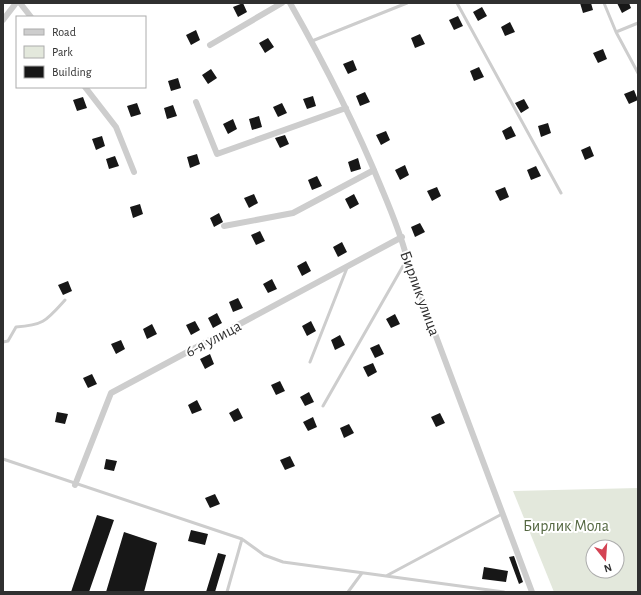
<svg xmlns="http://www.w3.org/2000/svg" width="641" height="595" viewBox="0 0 641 595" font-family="'Alegreya Sans',sans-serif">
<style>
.green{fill:#e3e8dc;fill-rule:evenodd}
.building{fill:#171717}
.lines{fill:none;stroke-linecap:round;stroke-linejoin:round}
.lane{stroke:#cdcdcd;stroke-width:3}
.street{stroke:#cdcdcd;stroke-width:6}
.labels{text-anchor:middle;stroke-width:4;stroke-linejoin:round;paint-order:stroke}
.street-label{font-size:16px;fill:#303030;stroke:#fff}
.park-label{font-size:16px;fill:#546741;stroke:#fff}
</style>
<rect width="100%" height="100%" fill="#fff"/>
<!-- green -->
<path class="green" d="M638,488V592H554L513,491ZM593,547H617V571H593Z"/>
<!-- building -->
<path class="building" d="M243,3L247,12L238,17L233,7Z
M580,3H591L593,10L583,13Z
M617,3H629L631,8L622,13Z
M482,7L487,16L478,21L473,12Z
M458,16L463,26L454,30L449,20Z
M510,22L515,32L505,36L501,27Z
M196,30L200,40L191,45L186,35Z
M420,34L425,44L415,48L411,38Z
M268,38L274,47L265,53L259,43Z
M603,49L607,59L598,63L593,53Z
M353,60L357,70L348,74L343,64Z
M479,67L484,77L474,81L470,71Z
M211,69L217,78L208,84L202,75Z
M178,78L181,88L171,91L168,81Z
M634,90L638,100L629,104L624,94Z
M365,92L370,102L360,106L356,96Z
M313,96L316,106L307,109L303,99Z
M83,97L87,108L77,111L73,100Z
M524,99L529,108L521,113L515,103Z
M137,103L141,114L131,117L127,106Z
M282,103L287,113L278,117L273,107Z
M173,105L177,116L167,119L164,108Z
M259,116L262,127L252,130L249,119Z
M233,119L237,129L228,134L223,124Z
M548,123L551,133L541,137L538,126Z
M511,126L516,136L506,140L502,131Z
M386,131L390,140L381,145L376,135Z
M285,135L289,144L280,148L275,138Z
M102,136L105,146L96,150L92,139Z
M590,146L594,156L585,160L581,150Z
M197,154L200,164L190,168L187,157Z
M115,156L119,166L109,169L106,159Z
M358,158L361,169L351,172L348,162Z
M405,165L409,175L400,180L395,170Z
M536,166L541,176L531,180L527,170Z
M317,176L322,186L312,190L308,180Z
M437,187L441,196L432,201L427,191Z
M505,187L509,197L500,201L495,191Z
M254,194L258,203L249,208L244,198Z
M354,194L359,204L350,209L345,199Z
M140,204L143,214L133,218L130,207Z
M219,213L223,222L214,227L210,218Z
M420,223L425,232L415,237L411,227Z
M260,231L265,241L256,245L251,235Z
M342,242L347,252L338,257L333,247Z
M306,261L311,271L302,276L297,266Z
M272,279L277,289L268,293L263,284Z
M68,281L72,291L63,295L58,285Z
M238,298L243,308L233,312L229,302Z
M217,313L222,323L213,328L208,318Z
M395,314L400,324L391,328L386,319Z
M195,321L200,330L191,335L186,325Z
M311,321L316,331L307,336L302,326Z
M152,324L157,334L147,339L143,329Z
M340,335L345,345L335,350L331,340Z
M121,340L125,349L116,354L111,344Z
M379,344L384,354L375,358L370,348Z
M210,354L214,364L205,369L200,359Z
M373,363L377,372L368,377L363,367Z
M92,374L97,384L88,388L83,378Z
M280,381L285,391L276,395L271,385Z
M309,392L314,402L305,406L300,397Z
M197,400L202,410L192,414L188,405Z
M238,408L243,418L234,422L229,413Z
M57,412L68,414L65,424L55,422Z
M440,413L445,423L436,427L431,417Z
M313,417L317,427L308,431L303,422Z
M349,424L354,433L344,438L340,428Z
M290,456L295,466L285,470L280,460Z
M106,459L117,461L114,471L104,469Z
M215,494L220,504L210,508L205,498Z
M97,515L114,520L89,592H71Z
M191,530L208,534L205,545L188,541Z
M124,532L157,543L144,592H106Z
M218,553L226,555L215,592H206Z
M514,556L523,582L519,584L509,557Z
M484,567L508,571L506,582L482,579Z"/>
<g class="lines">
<!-- lane -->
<path class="lane" d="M457,3L561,193
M604,3L616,32L638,73
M616,32L638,23
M312,41L407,3
M3,342L8,341L16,327C44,325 46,321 65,300
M310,362L347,268
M323,406L407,259
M3,459L242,539L264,555L283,562L504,592
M386,576L502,514
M227,592L242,539
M348,592L362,573"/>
<!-- street -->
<path class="street" d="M20,3L31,17
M290,3C324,63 355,123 381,187C391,211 401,234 407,259L532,592
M3,20L16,3
M210,45L282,3
M85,87L116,127L134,172
M196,102L217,154L346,108
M224,226L293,213L374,170
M75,485L111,393L402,237"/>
</g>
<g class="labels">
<!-- street labels -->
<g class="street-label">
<text transform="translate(421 293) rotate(70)" y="6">Бирлик улица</text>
<text transform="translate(213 338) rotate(-28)" y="6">6-я улица</text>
</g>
<!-- park labels -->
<g class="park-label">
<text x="566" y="531">Бирлик Мола</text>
</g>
</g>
<!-- border -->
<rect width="641" height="595" fill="none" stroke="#303030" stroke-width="8"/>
<!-- legend -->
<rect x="16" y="16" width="130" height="72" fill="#ffffff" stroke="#acacac"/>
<rect x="24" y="29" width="20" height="6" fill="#cdcdcd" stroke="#acacac"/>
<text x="52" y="36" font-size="12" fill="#303030">Road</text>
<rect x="24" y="46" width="20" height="12" fill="#e3e8dc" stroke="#acacac"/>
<text x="52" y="56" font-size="12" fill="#303030">Park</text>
<rect x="24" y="66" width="20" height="12" fill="#171717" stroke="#acacac"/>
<text x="52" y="76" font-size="12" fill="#303030">Building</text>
<!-- north arrow -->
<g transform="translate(605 559) rotate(163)"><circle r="19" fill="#ffffff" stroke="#acacac"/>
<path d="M0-3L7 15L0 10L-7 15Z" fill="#d44454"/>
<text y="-6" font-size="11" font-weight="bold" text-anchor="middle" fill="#303030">N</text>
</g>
</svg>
